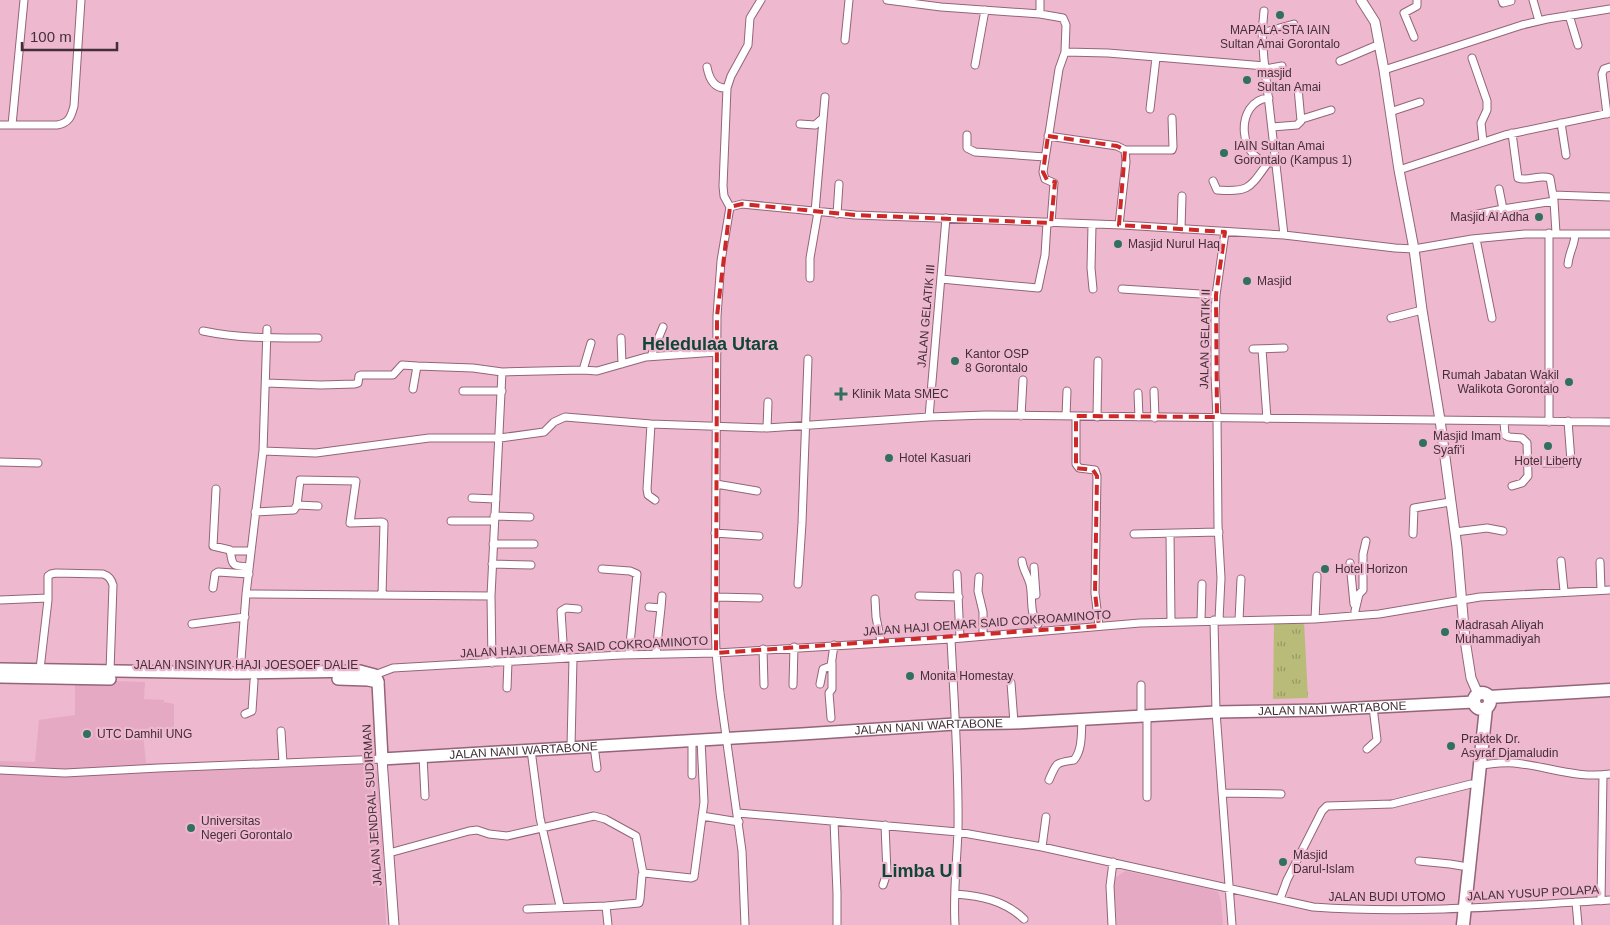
<svg xmlns="http://www.w3.org/2000/svg" width="1610" height="925" viewBox="0 0 1610 925" font-family="Arial,sans-serif">
<style>
.built{fill:#e6a9c3}
.grass{fill:url(#grass-tufts)}
.lines{fill:none;stroke-linecap:round;stroke-linejoin:round}
.minor-casing{stroke:#946479;stroke-width:9}
.tertiary-casing{stroke:#946479;stroke-width:11}
.primary-casing{stroke:#946479;stroke-width:14}
.trunk-casing{stroke:#946479;stroke-width:15}
.minor{stroke:#fff;stroke-width:7}
.tertiary{stroke:#fff;stroke-width:9}
.primary{stroke:#fff;stroke-width:11}
.trunk{stroke:#fff;stroke-width:12}
.marked{fill:none;stroke:#cf2829;stroke-width:4;stroke-dasharray:10 6;stroke-linejoin:round}
.poi-dot{fill:#31705d;stroke:#eeb8cf;stroke-width:2}
.labels{text-anchor:middle;stroke-width:4.5;stroke-linejoin:round;paint-order:stroke}
.poi-label{font-size:12px;fill:#442f38;stroke:#eeb8cf;text-anchor:start}
.street-label{font-size:12px;fill:#442f38;stroke:#eeb8cf}
.district-label{font-size:18px;font-weight:bold;fill:#114537;stroke:#eeb8cf}
</style>
<defs>
<pattern id="grass-tufts" width="24" height="20" patternUnits="userSpaceOnUse" patternTransform="scale(1.25)"><rect width="24" height="20" fill="#b8bc78"/><path d="M3 7l-1-3M5 7V3M7 7l1-3M15 17l-1-3M17 17v-4M19 17l1-3" fill="none" stroke="#979963"/></pattern>
</defs>
<rect width="100%" height="100%" fill="#eeb8cf"/>
<!-- built -->
<path class="built" d="M75,680L145,682L144,699L164,700V702L174,704V731L143,734L146,763H361L379,771L386,925H0V761L35,762L39,720L75,715Z
M1125,871L1211,889L1218,892L1221,901L1223,925H1117L1114,884L1115,878Z"/>
<!-- grass -->
<path class="grass" d="M1274,622H1304L1308,698L1273,699Z"/>
<g class="lines">
<!-- minor casing -->
<g class="minor-casing">
<path id="minor" d="M887,0L941,7L1040,14L1063,18L1066,25L1065,52L1059,69L1043,172L1045,179L1054,183L1051,223
M1040,0V14
M1502,0L1503,3L1511,1
M1533,0L1539,21
M1264,11L1262,33L1264,60L1284,235
M1569,15L1578,45
M1262,33L1294,24
M1414,37L1404,13L1417,6V0
M845,40L849,0
M1065,52L1108,53L1265,66
M1472,58L1487,101V110L1481,123L1483,142
M1340,61L1380,44
M975,65L985,10
M707,67C709,78 714,89 727,88L723,186L724,196L730,207
M1265,69L1282,66
M1384,70L1522,25L1547,19L1610,9
M727,88L731,76L748,45L750,18L761,0
M1269,98C1233,100 1237,166 1276,163
M1150,109L1156,58
M1390,112L1420,102
M1607,114L1602,74L1604,69L1610,67
M1302,119L1331,110
M1561,123L1566,155
M800,124L815,125L822,119
M0,125H57C69,123 71,117 74,106L81,0
M12,125L24,0
M1272,127L1297,125L1301,121L1298,88
M1512,133L1518,178C1528,182 1539,174 1550,178L1554,201L1556,233
M967,135V148L975,152L1045,157
M1048,136L1117,146L1125,150L1126,162L1119,225
M1125,150H1172L1173,147L1172,118
M1399,170L1505,135L1610,113
M1213,181L1217,190C1249,192 1249,189 1267,164
M1499,189L1503,209L1554,201
M1553,195L1610,197
M815,212L825,97
M837,214L839,184
M1473,215L1503,209
M1092,225L1091,268L1093,289
M1181,229L1182,196
M1549,233V422
M1476,239L1492,318
M1568,264C1569,252 1575,245 1575,234
M810,278V258L818,212
M941,279L1038,288L1045,255L1047,223
M1122,289L1216,295
M1391,318L1422,310
M203,331C241,339 279,338 318,338
M621,338L622,364
M1253,349L1284,348
M1262,349L1267,419
M651,356L663,327
M583,370L591,343
M266,383L321,385L355,384L358,383L359,376L361,375H393L402,365L417,366
M413,389L417,366L473,368L502,372L583,370L597,371L646,357L717,352
M463,391H502
M1154,391L1155,418
M1138,393L1139,417
M1021,416L1023,380
M1066,416L1067,391
M1076,416V464L1079,468L1095,470L1097,476L1095,593L1099,626
M929,417L946,218
M1097,417L1098,361
M1504,421L1505,435L1509,437L1522,438L1527,443L1528,476L1522,483L1512,486
M651,424L647,489L648,495L655,500
M767,428L768,402
M263,451L316,453L429,438H500L544,432L554,422L565,417L651,424L767,428L929,417L986,415L1610,422
M0,462L38,463
M1544,463H1563L1571,461L1568,421
M716,484L757,491
M216,489L213,546L230,550C233,566 231,566 249,567
M472,498L496,499
M297,505L318,506
M255,512L294,510L297,505L300,480L356,481L350,523L382,522L384,523L382,595
M494,516L530,517
M451,521H494
M1455,532L1487,528L1503,531
M715,533L759,536
M1134,534L1219,532
M1170,534L1171,621
M1413,534L1414,508L1450,502
M493,544H534
M231,551H251
M1022,561C1023,570 1028,576 1030,584C1033,598 1029,613 1038,624
M1561,561L1564,591
M1600,562L1601,590
M1350,563L1354,604
M492,564L531,565
M1034,567L1036,595
M602,569L630,571L637,574L629,654
M957,574L960,638
M979,577L978,591L983,612V636
M798,584L802,523L808,359
M213,588L215,574L218,572L249,574
M246,594L491,596
M919,596L959,597
M715,597L759,598
M875,599L876,617L881,642
M0,600L48,598
M649,607L661,608L656,653
M661,608L662,596
M1355,611L1359,594L1363,590V554L1366,541
M1315,619L1317,576
M1214,620L1216,712L1232,925
M1219,620L1221,578L1218,526L1217,417L1215,375V316L1216,295L1225,232
M1239,620L1241,579
M1201,621L1202,584
M192,624L245,617
M951,639C954,702 959,766 958,830C957,861 953,893 955,925
M763,649L764,685
M564,658L561,611L566,608L578,609
M492,663L491,596L502,372
M40,669L48,600V576L51,574L56,573L103,574C109,576 111,579 113,585L110,671
M240,673L246,594L263,451L267,329
M372,676L393,668L621,655L716,653L951,639L1140,623L1315,619L1379,614L1480,597L1610,590
M1011,683L1014,723
M820,684L823,669L831,666L834,645
M793,685L794,647
M1141,685V717
M507,688L508,661
M245,714L252,711L254,681
M1147,716V797
M831,718L829,693L832,689V663
M281,731L283,763
M594,746L597,768
M571,747L573,658
M1367,749L1377,740L1373,707
M531,750L540,818L560,906
M423,756L425,796
M1480,765C1491,764 1503,762 1514,763C1546,766 1578,779 1610,774
M0,770L65,773L159,768L382,759
M692,775V741
M1049,780C1057,762 1055,763 1074,760C1083,749 1081,732 1082,719
M1222,793L1281,794
M738,813L958,832L1042,847L1313,907C1411,914 1511,906 1610,900
M702,816L739,822
M834,821L837,893V925
M1042,847L1046,817
M389,853L469,831L477,830L489,834L507,836L594,816L605,819L636,836L643,873
M1419,861L1450,864L1462,866
M883,885L887,873L885,825
M955,894C981,896 1004,900 1024,919
M1280,899L1287,880L1322,811L1327,806L1392,804L1471,784
M1601,901L1603,775
M1576,902L1578,925
M606,906L639,903L640,899L642,875L644,873L691,878L694,877L704,802L701,740
M527,909L606,906L608,925
M745,925L742,851L720,693L716,653L715,617L717,316L721,261L730,207L742,204L855,215L1122,225L1284,235L1395,248L1414,249L1472,239L1525,234H1610
M1112,925L1110,886L1113,862"/>
</g>
<!-- tertiary casing -->
<g class="tertiary-casing">
<path id="tertiary" d="M1361,0L1375,22L1384,70L1399,170L1414,249L1422,310L1440,420L1457,547L1465,640L1471,678L1478,694
M382,759L394,925"/>
</g>
<!-- primary casing -->
<g class="primary-casing">
<g id="primary">
<path id="s1" d="M0,669L234,673L360,671L375,675L378,682L382,759L802,734L955,724L1014,723L1216,712L1319,710L1474,702"/>
<path d="M0,677L110,679"/>
<path d="M338,679L368,680L378,682"/>
</g>
</g>
<!-- trunk casing -->
<g class="trunk-casing">
<path id="trunk" d="M1474 701a8 8 0 1 1 16 0a8 8 0 1 1-16 0Z
M1489,697L1610,690
M1463,925L1486,708"/>
</g>
<!-- minor -->
<use href="#minor" class="minor"/>
<!-- tertiary -->
<use href="#tertiary" class="tertiary"/>
<!-- primary -->
<use href="#primary" class="primary"/>
<!-- trunk -->
<use href="#trunk" class="trunk"/>
</g>
<!-- marked area -->
<path class="marked" d="M1048,136L1117,146L1125,150L1119,225L1225,232L1216,295L1217,417L1076,416V468L1093,470L1097,476L1095,593L1099,626L716,653L717,316L730,207L742,204L855,215L1051,223L1055,182L1047,180L1043,172Z"/>
<!-- markers -->
<g class="poi-dot">
<circle cx="1280" cy="15" r="5"/>
<circle cx="1247" cy="80" r="5"/>
<circle cx="1224" cy="153" r="5"/>
<circle cx="1539" cy="217" r="5"/>
<circle cx="1118" cy="244" r="5"/>
<circle cx="1247" cy="281" r="5"/>
<circle cx="955" cy="361" r="5"/>
<circle cx="1569" cy="382" r="5"/>
<path d="M838.5 386.5h5v5h5v5h-5v5h-5v-5h-5v-5h5z"/>
<circle cx="1423" cy="443" r="5"/>
<circle cx="1548" cy="446" r="5"/>
<circle cx="889" cy="458" r="5"/>
<circle cx="1325" cy="569" r="5"/>
<circle cx="1445" cy="632" r="5"/>
<circle cx="910" cy="676" r="5"/>
<circle cx="87" cy="734" r="5"/>
<circle cx="1451" cy="746" r="5"/>
<circle cx="191" cy="828" r="5"/>
<circle cx="1283" cy="862" r="5"/>
</g>
<g class="labels">
<!-- poi labels -->
<g class="poi-label">
<text x="1280" y="34" text-anchor="middle">MAPALA-STA IAIN<tspan x="1280" dy="14">Sultan Amai Gorontalo</tspan></text>
<text x="1257" y="77">masjid<tspan x="1257" dy="14">Sultan Amai</tspan></text>
<text x="1234" y="150">IAIN Sultan Amai<tspan x="1234" dy="14">Gorontalo (Kampus 1)</tspan></text>
<text x="1529" y="221" text-anchor="end">Masjid Al Adha</text>
<text x="1128" y="248">Masjid Nurul Haq</text>
<text x="1257" y="285">Masjid</text>
<text x="965" y="358">Kantor OSP<tspan x="965" dy="14">8 Gorontalo</tspan></text>
<text x="1559" y="379" text-anchor="end">Rumah Jabatan Wakil<tspan x="1559" dy="14">Walikota Gorontalo</tspan></text>
<text x="852" y="398">Klinik Mata SMEC</text>
<text x="1433" y="440">Masjid Imam<tspan x="1433" dy="14">Syafi'i</tspan></text>
<text x="899" y="462">Hotel Kasuari</text>
<text x="1548" y="465" text-anchor="middle">Hotel Liberty</text>
<text x="1335" y="573">Hotel Horizon</text>
<text x="1455" y="629">Madrasah Aliyah<tspan x="1455" dy="14">Muhammadiyah</tspan></text>
<text x="920" y="680">Monita Homestay</text>
<text x="97" y="738">UTC Damhil UNG</text>
<text x="1461" y="743">Praktek Dr.<tspan x="1461" dy="14">Asyraf Djamaludin</tspan></text>
<text x="201" y="825">Universitas<tspan x="201" dy="14">Negeri Gorontalo</tspan></text>
<text x="1293" y="859">Masjid<tspan x="1293" dy="14">Darul-Islam</tspan></text>
</g>
<!-- street labels -->
<g class="street-label">
<text transform="translate(926 316) rotate(-85)" y="4">JALAN GELATIK III</text>
<text transform="translate(1205 339) rotate(-89)" y="4">JALAN GELATIK II</text>
<text transform="translate(987 623) rotate(-4)" y="4">JALAN HAJI OEMAR SAID COKROAMINOTO</text>
<text transform="translate(584 647) rotate(-3)" y="4">JALAN HAJI OEMAR SAID COKROAMINOTO</text>
<text x="246" y="669">JALAN INSINYUR HAJI JOESOEF DALIE</text>
<text dy="4" stroke="none"><textPath href="#s1" startOffset="1412">JALAN NANI WARTABONE</textPath></text>
<text dy="4" stroke="none"><textPath href="#s1" startOffset="1008">JALAN NANI WARTABONE</textPath></text>
<text dy="4" stroke="none"><textPath href="#s1" startOffset="602">JALAN NANI WARTABONE</textPath></text>
<text transform="translate(372 805) rotate(-94)" y="4">JALAN JENDRAL SUDIRMAN</text>
<text transform="translate(1533 893) rotate(-3)" y="4">JALAN YUSUP POLAPA</text>
<text x="1387" y="901">JALAN BUDI UTOMO</text>
</g>
<!-- district labels -->
<g class="district-label">
<text x="710" y="350">Heledulaa Utara</text>
<text x="922" y="877">Limba U I</text>
</g>
</g>
<!-- scale -->
<path d="M22 42v8h95v-8" fill="none" stroke="#442f38" stroke-width="2.5"/>
<text x="30" y="42" font-size="15" fill="#442f38" stroke="#eeb8cf" stroke-width="4" paint-order="stroke">100 m</text>
</svg>
